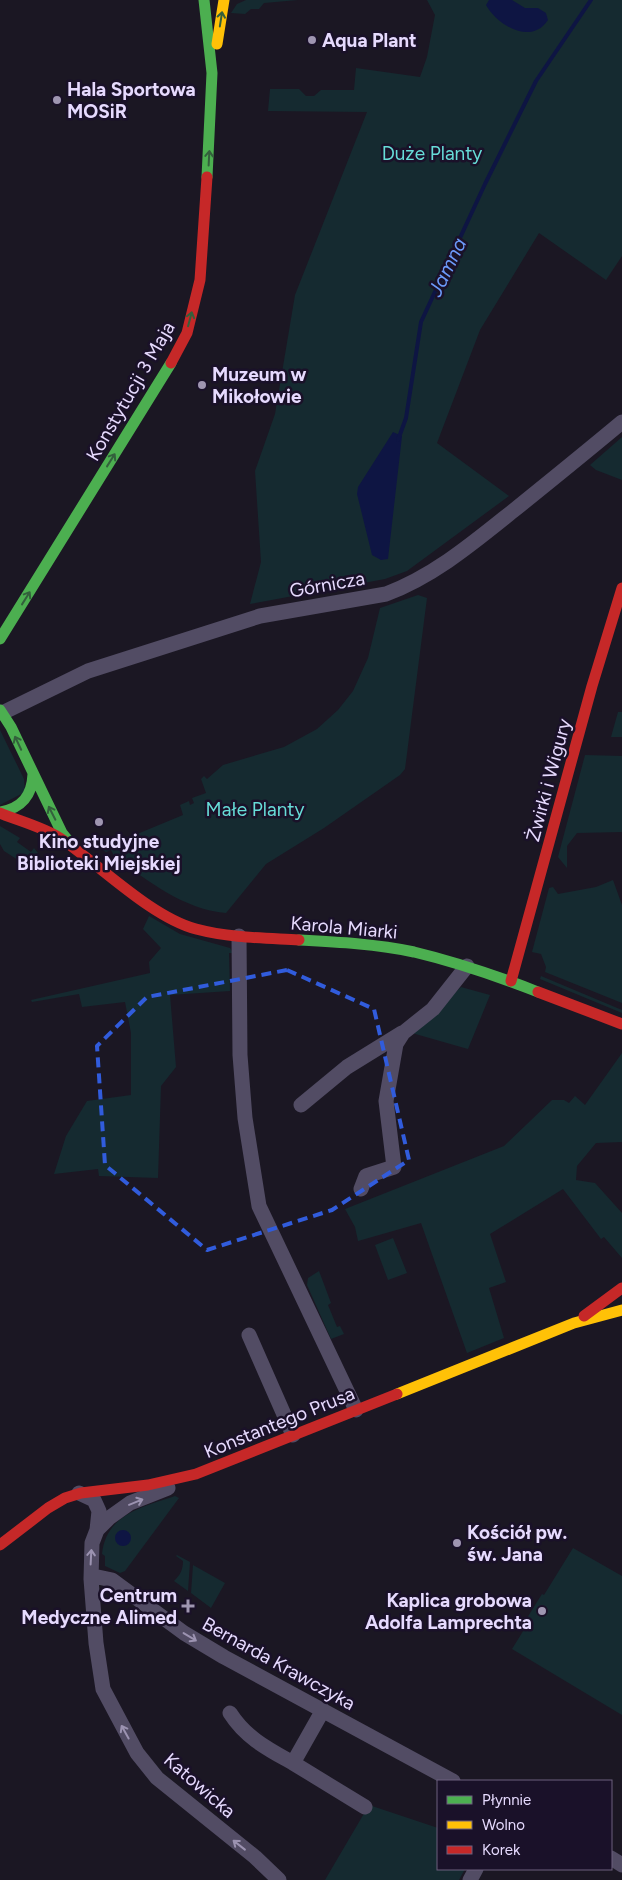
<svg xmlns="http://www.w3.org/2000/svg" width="622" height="1880" viewBox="0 0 622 1880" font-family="Figtree,sans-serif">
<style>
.green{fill:#152a30}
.water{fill:#0e1543}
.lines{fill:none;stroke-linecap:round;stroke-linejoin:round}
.stream{stroke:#0e1543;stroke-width:4}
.street{stroke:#524c64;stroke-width:15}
.fast{stroke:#4caf50;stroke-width:11}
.slow{stroke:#ffc107;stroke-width:11}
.jam{stroke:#c62828;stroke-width:11}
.oneway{stroke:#33603c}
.oneway2{stroke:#9c93b1}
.marked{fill:none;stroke:#315cdc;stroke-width:4;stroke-dasharray:10 6;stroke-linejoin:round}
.poi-dot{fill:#9f96b1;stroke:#1a1129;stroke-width:2}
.labels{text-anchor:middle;stroke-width:5;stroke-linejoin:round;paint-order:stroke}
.poi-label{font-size:19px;font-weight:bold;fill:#e6dafe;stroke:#1a1129;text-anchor:start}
.park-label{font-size:19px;fill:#67ddd8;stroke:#1a1129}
.street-label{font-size:19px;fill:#e6dafe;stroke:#1a1129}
.water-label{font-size:20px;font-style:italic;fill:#6c9afa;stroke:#1a1129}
</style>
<rect width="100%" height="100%" fill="#1b1723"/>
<!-- green -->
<path class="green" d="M246,0H298L264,3L259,9H251L245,14L231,13L237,4Z
M427,0H622V256L606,280L539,233L480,330L437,443L509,496L407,571L385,579L250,604L261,562L255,471L275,414L295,295L367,112L268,111L270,89H299L306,96H314L321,90H354L356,68L420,77L427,57L435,15Z
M622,437V480L596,470L590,465Z
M418,595L427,598L405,769L400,775L324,828L266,864L226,913C182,909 150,881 115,858L111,850L106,852L101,849L183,815L180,805L189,801L190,805L194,803L192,798L206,793L201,779L204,776L207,779L223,765L284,747L317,729L338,710L353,691L368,658L380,608Z
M618,712H622V737H611Z
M0,730L24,779L25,792L0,805Z
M585,755L622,756V832L577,833L567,846V868L558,857Z
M0,826L20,838L17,842L31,852L34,848L38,853L18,860L4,851L0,844Z
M613,880L622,905V1003L545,972L546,967L541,954L532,952L549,888L553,887L558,894L596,887Z
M149,916L180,934L230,948L233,953H229L230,991L170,995L176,1067L161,1086L158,1178L99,1176L98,1169L54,1174L66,1136L87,1101L131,1095V1033L125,1002L82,1007L79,994L32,1002L31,1000L150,973L149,962L161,948L143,929Z
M541,976L622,1010V1013L540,979Z
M461,987L490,995L468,1049L412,1033Z
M622,1053V1142L596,1143L577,1166L576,1180L595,1183L622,1213V1258L604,1237L601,1239L563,1189L490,1234L506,1282L489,1288L504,1338L467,1353L421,1223L358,1241L355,1227L345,1209L504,1146L552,1100H564L569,1103L575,1096L585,1105Z
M393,1238L407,1273L388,1280L375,1245Z
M319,1271L331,1303L328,1305L337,1327L340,1326L344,1334L331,1339L307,1285L308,1278Z
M175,1496L179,1498L125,1571L120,1573L105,1566V1556L102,1554C106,1514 143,1507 175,1496Z
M573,1548L622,1576V1715L512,1649L530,1620L527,1618L542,1594L544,1595Z
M177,1555L190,1562L188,1591L174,1581C180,1575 183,1570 183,1561L176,1556Z
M193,1565L225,1583L211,1608L191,1593Z
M369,1805L438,1828V1869H465L459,1880H325Z"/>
<!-- water -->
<path class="water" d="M489,0H512L525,8H538L546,13L548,20C531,46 497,25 486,5Z
M393,432L402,436L388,559L381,560L372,555L357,494L358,487Z
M115 1538a8 8 0 1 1 16 0a8 8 0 1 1-16 0Z"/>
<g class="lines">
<!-- stream -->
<path class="stream" d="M398,440L406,418L421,322L485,184L536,81L591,0"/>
<!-- street -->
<path class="street" d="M2,713L88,671L260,616L386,594C434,576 473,543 513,511C549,482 586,452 622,422
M239,936L240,1055L245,1118L259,1206L356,1410
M301,1105L347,1067L402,1033
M361,1189L366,1176L394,1167L386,1101L396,1044L403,1033L433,1009L467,966
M249,1335L293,1435
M79,1493L94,1500L99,1511L97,1530L92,1543L91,1579L96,1643L103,1689L137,1753L157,1778L255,1857L279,1880
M97,1530L109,1518L130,1503L168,1488
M91,1579L98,1577L112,1580L184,1633L224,1657L453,1781
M323,1710L293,1763L365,1807
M230,1713C246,1738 268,1749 293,1763
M611,1858L622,1865
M470,1880L476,1869"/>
<!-- fast -->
<path class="fast" d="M204,0L212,73L207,177
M0,639L171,363
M0,710L11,727L62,833L71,844
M0,812C22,808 32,796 33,774
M299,940C337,942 376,944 414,952C456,962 497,976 538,992"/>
<!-- slow -->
<path class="slow" d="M217,44L224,0
M397,1394L574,1323L622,1310"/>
<!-- jam -->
<path class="jam" d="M171,363L187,333L200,280L207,177
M0,813C19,821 43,827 60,838C100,865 151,917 196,929C230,938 265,938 299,940
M511,981L592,686L622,588
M538,992L622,1024
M584,1316L622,1288
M0,1545L48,1508L65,1498L81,1493L148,1485L196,1474L397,1394"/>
</g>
<!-- one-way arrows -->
<defs><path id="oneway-shaft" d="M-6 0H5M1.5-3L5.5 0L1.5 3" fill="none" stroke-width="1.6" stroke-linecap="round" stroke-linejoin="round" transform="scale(1.25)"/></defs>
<g class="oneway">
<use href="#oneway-shaft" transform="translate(221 19) rotate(-81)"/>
<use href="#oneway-shaft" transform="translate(209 158) rotate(-87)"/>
<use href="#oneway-shaft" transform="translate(190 319) rotate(-75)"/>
<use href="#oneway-shaft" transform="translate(111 460) rotate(-58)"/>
<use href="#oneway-shaft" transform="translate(26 598) rotate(-58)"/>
<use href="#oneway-shaft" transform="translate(18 743) rotate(-115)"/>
<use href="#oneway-shaft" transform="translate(52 813) rotate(-117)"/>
</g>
<g class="oneway2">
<use href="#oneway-shaft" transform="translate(136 1502) rotate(-22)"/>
<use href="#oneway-shaft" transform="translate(91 1557) rotate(-87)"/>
<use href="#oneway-shaft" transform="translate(190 1637) rotate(31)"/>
<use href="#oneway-shaft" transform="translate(125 1732) rotate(-119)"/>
<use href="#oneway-shaft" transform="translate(239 1845) rotate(-142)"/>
</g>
<!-- marked area -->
<path class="marked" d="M287,970L374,1009L409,1160L332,1210L207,1250L105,1165L97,1046L147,997Z"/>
<!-- markers -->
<g class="poi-dot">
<circle cx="312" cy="40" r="5"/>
<circle cx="57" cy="100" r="5"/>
<circle cx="202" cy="385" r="5"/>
<circle cx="99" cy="822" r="5"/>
<circle cx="457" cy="1543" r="5"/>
<path d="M185.5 1598.5h5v5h5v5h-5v5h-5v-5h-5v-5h5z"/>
<circle cx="542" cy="1611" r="5"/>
</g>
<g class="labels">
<!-- poi labels -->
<g class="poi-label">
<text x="322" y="47">Aqua Plant</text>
<text x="67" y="96">Hala Sportowa<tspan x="67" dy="22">MOSiR</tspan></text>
<text x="212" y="381">Muzeum w<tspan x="212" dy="22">Mikołowie</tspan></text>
<text x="99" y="848" text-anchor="middle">Kino studyjne<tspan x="99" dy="22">Biblioteki Miejskiej</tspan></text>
<text x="467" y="1539">Kościół pw.<tspan x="467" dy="22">św. Jana</tspan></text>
<text x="177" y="1602" text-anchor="end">Centrum<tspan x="177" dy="22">Medyczne Alimed</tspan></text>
<text x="532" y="1607" text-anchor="end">Kaplica grobowa<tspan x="532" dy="22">Adolfa Lamprechta</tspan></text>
</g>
<!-- park labels -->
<g class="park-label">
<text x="432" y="160">Duże Planty</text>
<text x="255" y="816">Małe Planty</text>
</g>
<!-- street labels -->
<g class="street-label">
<text transform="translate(130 391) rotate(-60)" y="7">Konstytucji 3 Maja</text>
<text transform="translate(327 584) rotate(-10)" y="7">Górnicza</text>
<text transform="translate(548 780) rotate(-75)" y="7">Żwirki i Wigury</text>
<text transform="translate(344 927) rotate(5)" y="7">Karola Miarki</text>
<text transform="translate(279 1422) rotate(-22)" y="7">Konstantego Prusa</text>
<text transform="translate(279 1663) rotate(29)" y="7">Bernarda Krawczyka</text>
<text transform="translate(200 1785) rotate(41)" y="7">Katowicka</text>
</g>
<!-- water labels -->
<g class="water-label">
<text transform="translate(447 267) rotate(-64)" y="7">Jamna</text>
</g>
</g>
<!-- legend -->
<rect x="437" y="1780" width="175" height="90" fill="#1a1129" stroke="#6c617e"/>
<rect x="447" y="1796" width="25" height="8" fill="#4caf50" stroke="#6c617e"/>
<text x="482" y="1805" font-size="15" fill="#e6dafe">Płynnie</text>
<rect x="447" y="1821" width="25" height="8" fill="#ffc107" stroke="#6c617e"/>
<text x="482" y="1830" font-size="15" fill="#e6dafe">Wolno</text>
<rect x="447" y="1846" width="25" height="8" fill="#c62828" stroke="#6c617e"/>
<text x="482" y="1855" font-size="15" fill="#e6dafe">Korek</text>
</svg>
